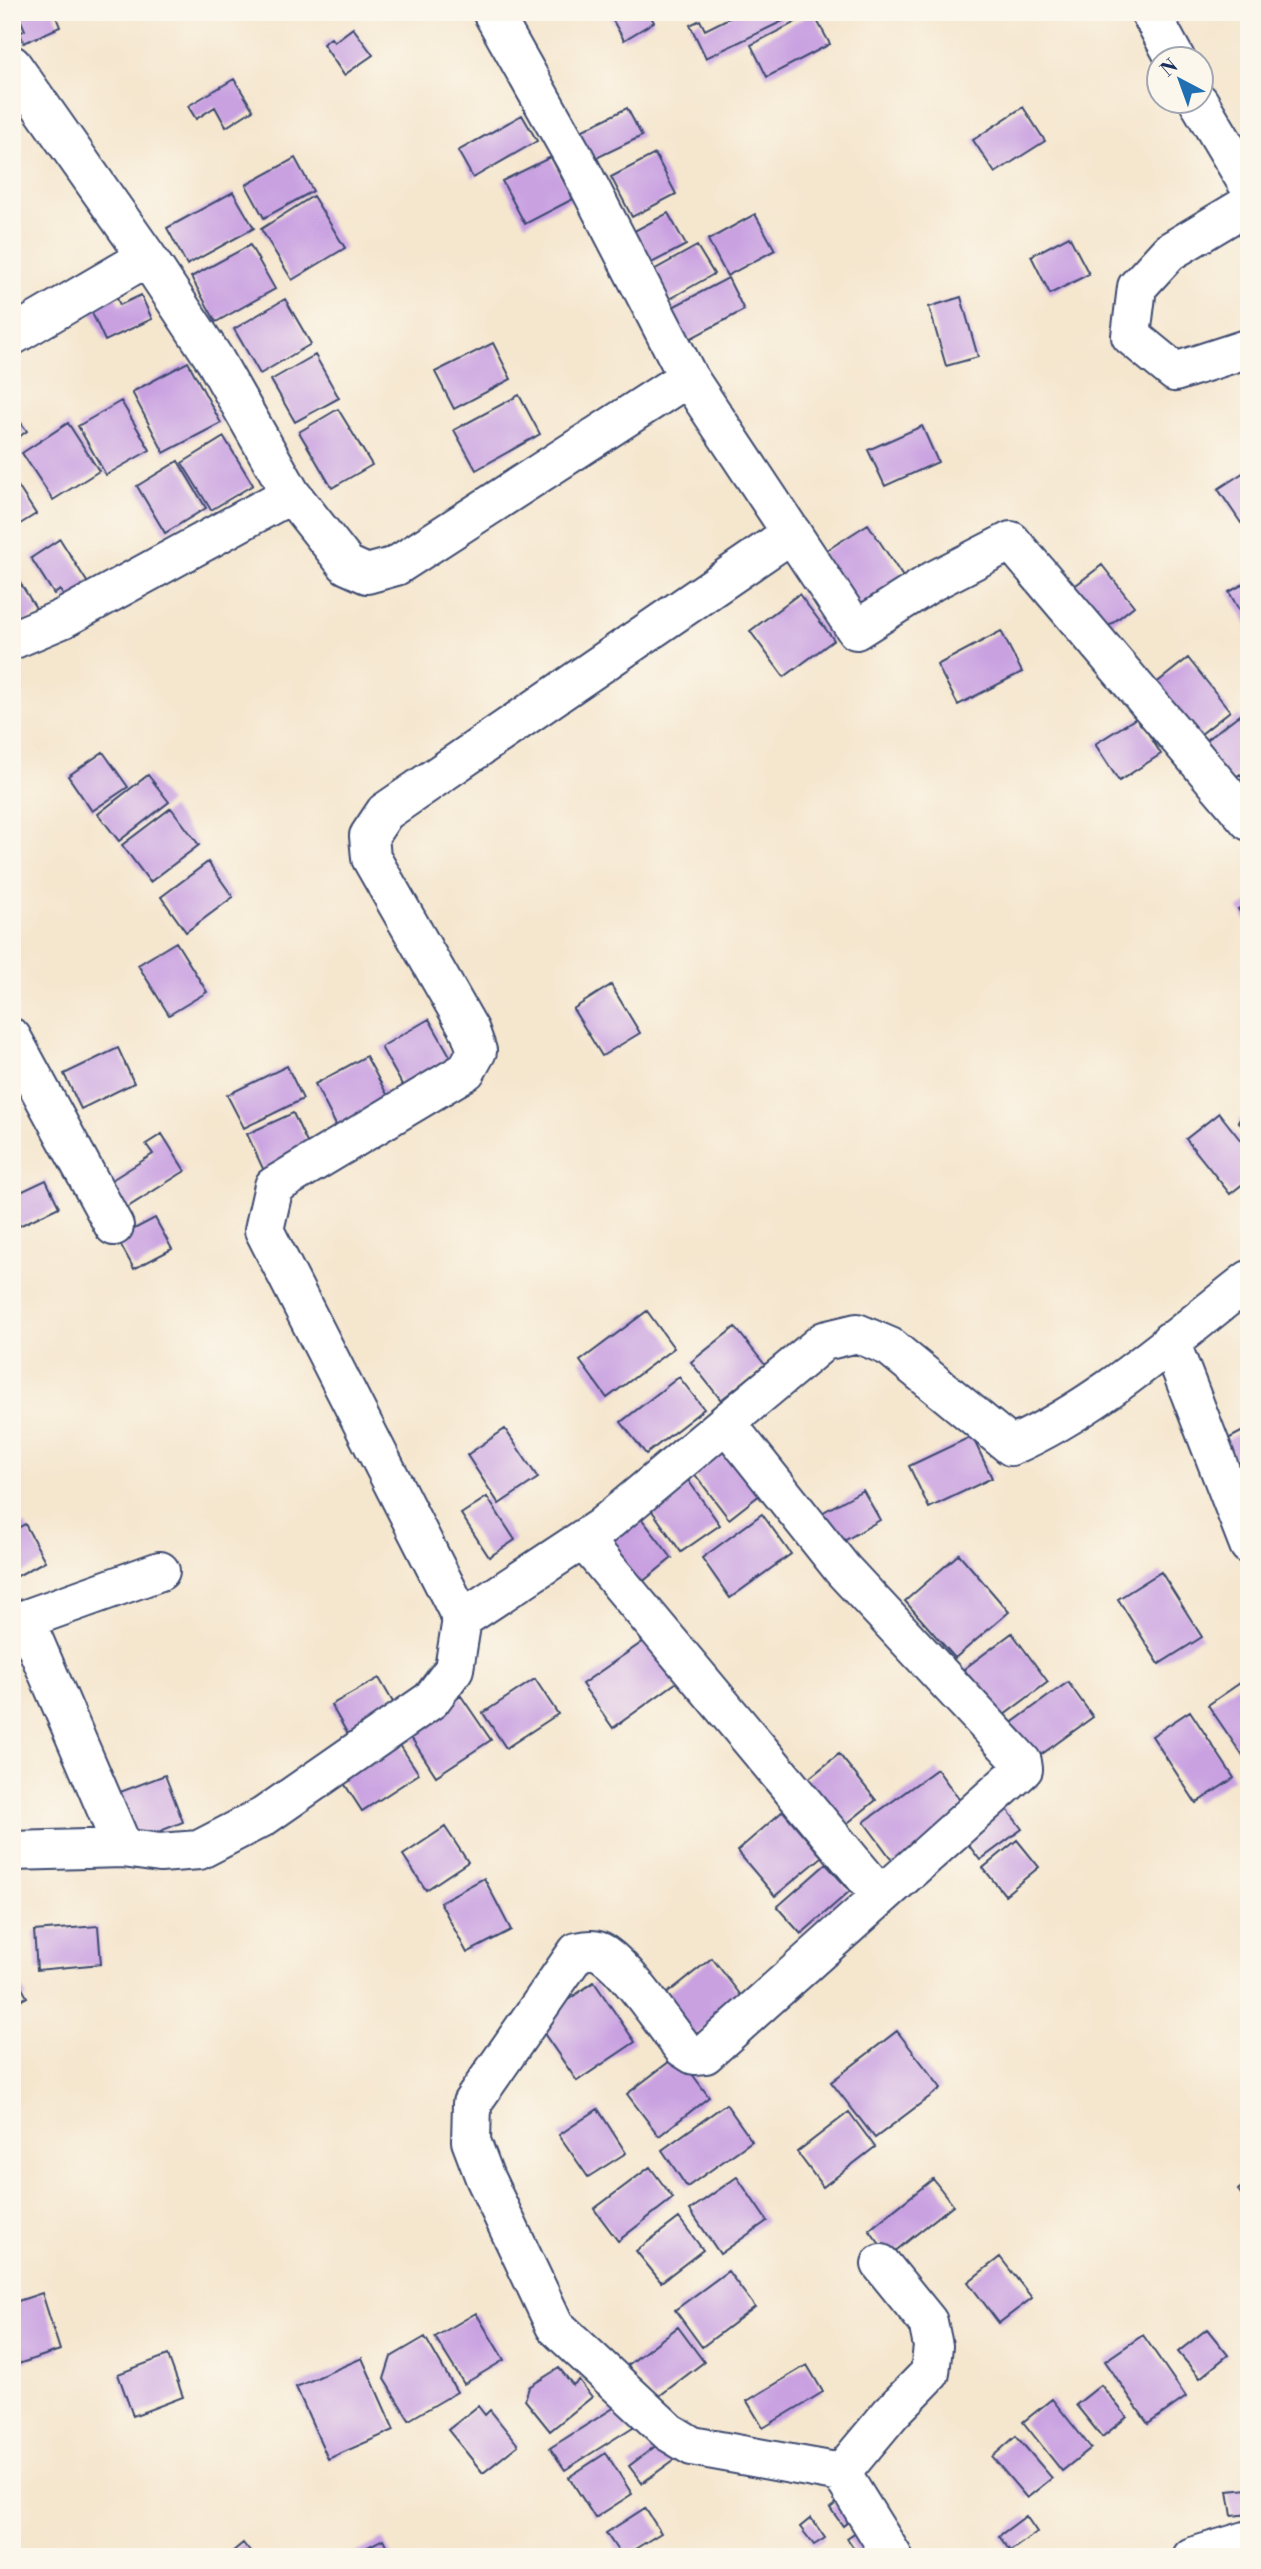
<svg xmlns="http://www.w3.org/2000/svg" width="1261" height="2569" viewBox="0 0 1261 2569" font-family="'Libre Bodoni',serif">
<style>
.building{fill:#c9a1e1}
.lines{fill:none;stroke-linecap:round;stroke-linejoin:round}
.street-casing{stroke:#3c4a6f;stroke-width:42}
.street{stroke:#fff;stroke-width:38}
</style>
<rect width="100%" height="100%" fill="#fbf7ec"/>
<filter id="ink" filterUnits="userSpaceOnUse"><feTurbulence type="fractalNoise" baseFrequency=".0143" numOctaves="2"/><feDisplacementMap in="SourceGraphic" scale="14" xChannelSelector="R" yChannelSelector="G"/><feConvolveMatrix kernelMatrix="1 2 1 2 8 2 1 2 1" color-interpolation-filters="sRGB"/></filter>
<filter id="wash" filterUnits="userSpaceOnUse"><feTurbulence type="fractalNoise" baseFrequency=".00686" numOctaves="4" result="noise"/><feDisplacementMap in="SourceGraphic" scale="28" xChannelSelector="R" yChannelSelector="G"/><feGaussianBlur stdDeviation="1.57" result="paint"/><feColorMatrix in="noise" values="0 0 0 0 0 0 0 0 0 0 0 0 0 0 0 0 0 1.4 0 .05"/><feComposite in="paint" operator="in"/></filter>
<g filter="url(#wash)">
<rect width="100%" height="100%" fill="#f5e6ce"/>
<g id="blocks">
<!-- building -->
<path class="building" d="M17,12H54L60,27L24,43L20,33L25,30Z
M608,12H648L654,22L624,40Z
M728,12H778L783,21L706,58L690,25L700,20L705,30L731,17Z
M1077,12H1098L1082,21Z
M1165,12H1196L1172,25Z
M813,13L830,44L767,77L751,45Z
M353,28L373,55L344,75L323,44L331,38L334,42Z
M234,79L253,110L226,127L215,107L196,119L188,106Z
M1023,107L1045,141L995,173L973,140Z
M627,108L642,136L584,164L571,136Z
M522,115L537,141L473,178L458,151Z
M655,154L676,194L632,217L611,177Z
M551,157L573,199L525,224L502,181Z
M295,158L313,191L264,218L246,185Z
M233,192L254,228L187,265L167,228Z
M313,196L345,248L292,280L261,229Z
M668,213L686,245L642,268L625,236Z
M755,214L775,250L727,276L708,240Z
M1069,236L1089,274L1050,294L1031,256Z
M250,245L275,289L216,322L191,277Z
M697,246L714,274L659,305L643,276Z
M728,278L744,310L684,342L667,310Z
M114,292L120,305L141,295L152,319L105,341L88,304Z
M961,297L978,357L946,366L929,307Z
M285,299L311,344L260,374L234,329Z
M493,343L511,379L454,409L435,372Z
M315,355L339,398L295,422L271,380Z
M188,362L221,423L164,453L132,392Z
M519,395L540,434L476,470L454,430Z
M121,401L150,450L106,475L78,426Z
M338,409L372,465L332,488L299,432Z
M12,411L27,431L12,442Z
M68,423L99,471L53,500L22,453Z
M922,426L938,462L885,486L868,450Z
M224,437L253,485L211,510L182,463Z
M178,461L206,508L165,533L137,486Z
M1249,469V518L1241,523L1218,489Z
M12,477L36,514L12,529Z
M868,524L905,580L859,610L821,554Z
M60,539L94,593L71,608L60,590L54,594L31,558Z
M1102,565L1134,606L1095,637L1063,595Z
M12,570L39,613L12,630Z
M1249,581V628L1229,592Z
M799,594L834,640L784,677L750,631Z
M1001,631L1022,672L958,705L937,665Z
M1188,658L1230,711L1191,742L1149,689Z
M1239,715L1249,728V786L1240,774L1230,781L1202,743Z
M1138,717L1161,754L1119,781L1095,744Z
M103,752L128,787L92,811L68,776Z
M148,775L169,802L119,841L98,814Z
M171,808L199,845L150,882L122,845Z
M208,862L233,897L186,932L161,897Z
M1249,902V925L1238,909Z
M176,942L207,992L169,1015L138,965Z
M611,985L640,1033L602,1056L573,1009Z
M429,1019L453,1061L404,1088L381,1047Z
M118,1048L134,1083L81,1109L64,1074Z
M366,1056L389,1098L337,1127L315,1084Z
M287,1066L303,1099L244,1128L227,1095Z
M293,1113L310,1149L264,1171L247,1134Z
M1219,1113L1249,1151V1179L1230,1194L1186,1139Z
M1249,1113V1135L1238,1121Z
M162,1134L185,1171L123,1210L107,1183L153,1154L146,1144Z
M46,1180L59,1207L15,1228L12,1196Z
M155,1218L172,1249L134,1269L117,1238Z
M647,1311L674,1348L607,1398L580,1361Z
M735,1327L765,1365L721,1400L691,1362Z
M679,1377L704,1409L646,1454L621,1422Z
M1249,1428V1470L1242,1474L1224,1441Z
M505,1429L538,1478L499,1504L467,1455Z
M724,1436L766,1490L729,1519L687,1464Z
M972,1436L992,1478L929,1508L909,1466Z
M683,1473L720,1525L681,1552L645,1501Z
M863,1490L880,1520L837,1545L820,1514Z
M487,1497L515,1540L489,1557L461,1514Z
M634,1509L672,1558L636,1587L597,1537Z
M762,1514L791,1554L730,1598L702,1558Z
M25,1524L45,1561L12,1579V1531Z
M959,1554L1009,1612L955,1658L905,1601Z
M1161,1572L1202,1637L1159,1664L1118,1599Z
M1012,1633L1048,1682L1000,1718L964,1669Z
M647,1639L677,1682L613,1728L582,1684Z
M1249,1677V1755L1244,1758L1208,1705Z
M379,1678L401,1716L353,1743L331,1705Z
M535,1679L558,1714L506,1748L483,1713Z
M1068,1682L1093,1717L1035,1759L1010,1724Z
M461,1696L491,1740L436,1776L407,1731Z
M1190,1711L1234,1778L1196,1803L1152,1736Z
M396,1739L419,1774L362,1811L340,1777Z
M839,1754L876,1800L834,1834L797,1788Z
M937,1769L969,1813L896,1865L864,1822Z
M165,1775L183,1822L133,1842L115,1794Z
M1000,1800L1022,1829L980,1860L958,1831Z
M783,1811L822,1857L775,1896L737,1851Z
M445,1827L468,1862L426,1890L403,1855Z
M1017,1840L1039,1867L1005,1895L983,1868Z
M826,1864L850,1891L801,1934L777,1907Z
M484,1878L511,1930L467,1953L440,1902Z
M98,1926L101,1964L37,1970L34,1931Z
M712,1958L743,1998L686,2043L655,2003Z
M12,1970L27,1997L12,2005Z
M594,1982L635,2042L577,2081L536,2022Z
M897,2031L941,2088L875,2138L831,2082Z
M678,2055L709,2097L659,2136L627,2094Z
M726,2104L752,2141L687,2187L662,2150Z
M598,2109L626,2153L588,2177L559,2135Z
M849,2112L875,2147L823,2187L797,2152Z
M650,2167L673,2198L618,2241L594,2209Z
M737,2177L767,2221L720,2254L690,2210Z
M933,2179L953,2205L889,2256L869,2230Z
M1249,2181V2204L1238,2190Z
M679,2218L703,2250L661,2282L636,2251Z
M1000,2257L1032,2298L999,2323L968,2282Z
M728,2271L755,2307L702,2347L675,2310Z
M42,2293L60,2350L12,2366V2303Z
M476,2313L504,2360L464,2384L435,2337Z
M678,2327L704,2362L654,2400L628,2365Z
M1207,2329L1228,2355L1200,2378L1178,2352Z
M1143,2335L1186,2397L1148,2424L1105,2361Z
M425,2337L457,2392L409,2420L384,2379L391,2357Z
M168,2355L183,2397L133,2416L118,2374Z
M362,2358L394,2430L328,2459L296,2387Z
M807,2365L823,2392L763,2428L747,2401Z
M559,2368L573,2385L579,2380L592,2397L550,2431L525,2400L529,2387Z
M1101,2385L1127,2417L1102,2437L1076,2405Z
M1052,2399L1091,2448L1062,2471L1023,2422Z
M620,2404L633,2427L565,2470L550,2448Z
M478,2406L485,2415L490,2410L518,2445L483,2473L448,2430Z
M1016,2436L1052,2478L1027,2498L992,2457Z
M665,2439L678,2457L642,2483L629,2466Z
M606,2453L632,2494L595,2518L569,2477Z
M1248,2489L1249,2514L1232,2516L1228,2491Z
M844,2498L857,2515L843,2526L830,2508Z
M645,2508L661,2533L622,2557L606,2533Z
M1026,2516L1037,2532L1010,2551L999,2536Z
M811,2518L825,2538L814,2545L800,2527Z
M862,2528L882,2557H860L847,2538Z
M383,2539L392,2557H348Z
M243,2543L254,2557H226Z"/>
</g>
</g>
<g filter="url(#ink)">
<use href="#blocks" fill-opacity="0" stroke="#3c4a6f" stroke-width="2"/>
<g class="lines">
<!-- street casing -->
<g class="street-casing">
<path id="street" d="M492,12L575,159L688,377
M1150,12L1176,60
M12,65L147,257
M1199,102L1249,186
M1249,204L1169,252L1137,287L1131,336L1175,372L1249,348
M12,336L147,257L215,360L291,494L347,565L367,574L396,566L688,377L856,630L933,581L1011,541L1249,821
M12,640L62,619L291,494
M12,1038L114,1226
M1170,1341L1249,1545
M727,1424L843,1570L1022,1762L1023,1769L705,2054L694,2055L683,2048C662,2022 631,1973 604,1954C595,1948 587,1950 577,1952L472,2103L471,2141L485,2178L555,2326L669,2432L692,2446L841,2473L893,2557
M583,1539L881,1896
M462,1619L264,1230L274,1186L466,1071L477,1051L470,1031L371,858L369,836L385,812L792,533
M25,1620L123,1848
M12,1624L160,1571
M12,1851L123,1848L160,1853L199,1850L263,1817L431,1700L454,1669L462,1619L600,1528L824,1341L857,1333L890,1347L1011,1446C1099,1407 1173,1339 1249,1280
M841,2473L891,2413L930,2373L933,2346L928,2322L881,2264
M1192,2557L1249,2540"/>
</g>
<!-- street -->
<use href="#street" class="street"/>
</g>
</g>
<!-- margin -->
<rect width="1261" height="2569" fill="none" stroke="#fbf7ec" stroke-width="42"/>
<!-- north arrow -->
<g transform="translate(1180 80) rotate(319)"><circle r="33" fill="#fbf7ec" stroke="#a1a7b3" stroke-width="2"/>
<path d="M0-5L12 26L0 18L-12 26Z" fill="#1f6fb2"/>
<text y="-10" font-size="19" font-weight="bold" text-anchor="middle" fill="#1b2f5e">N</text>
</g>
</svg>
